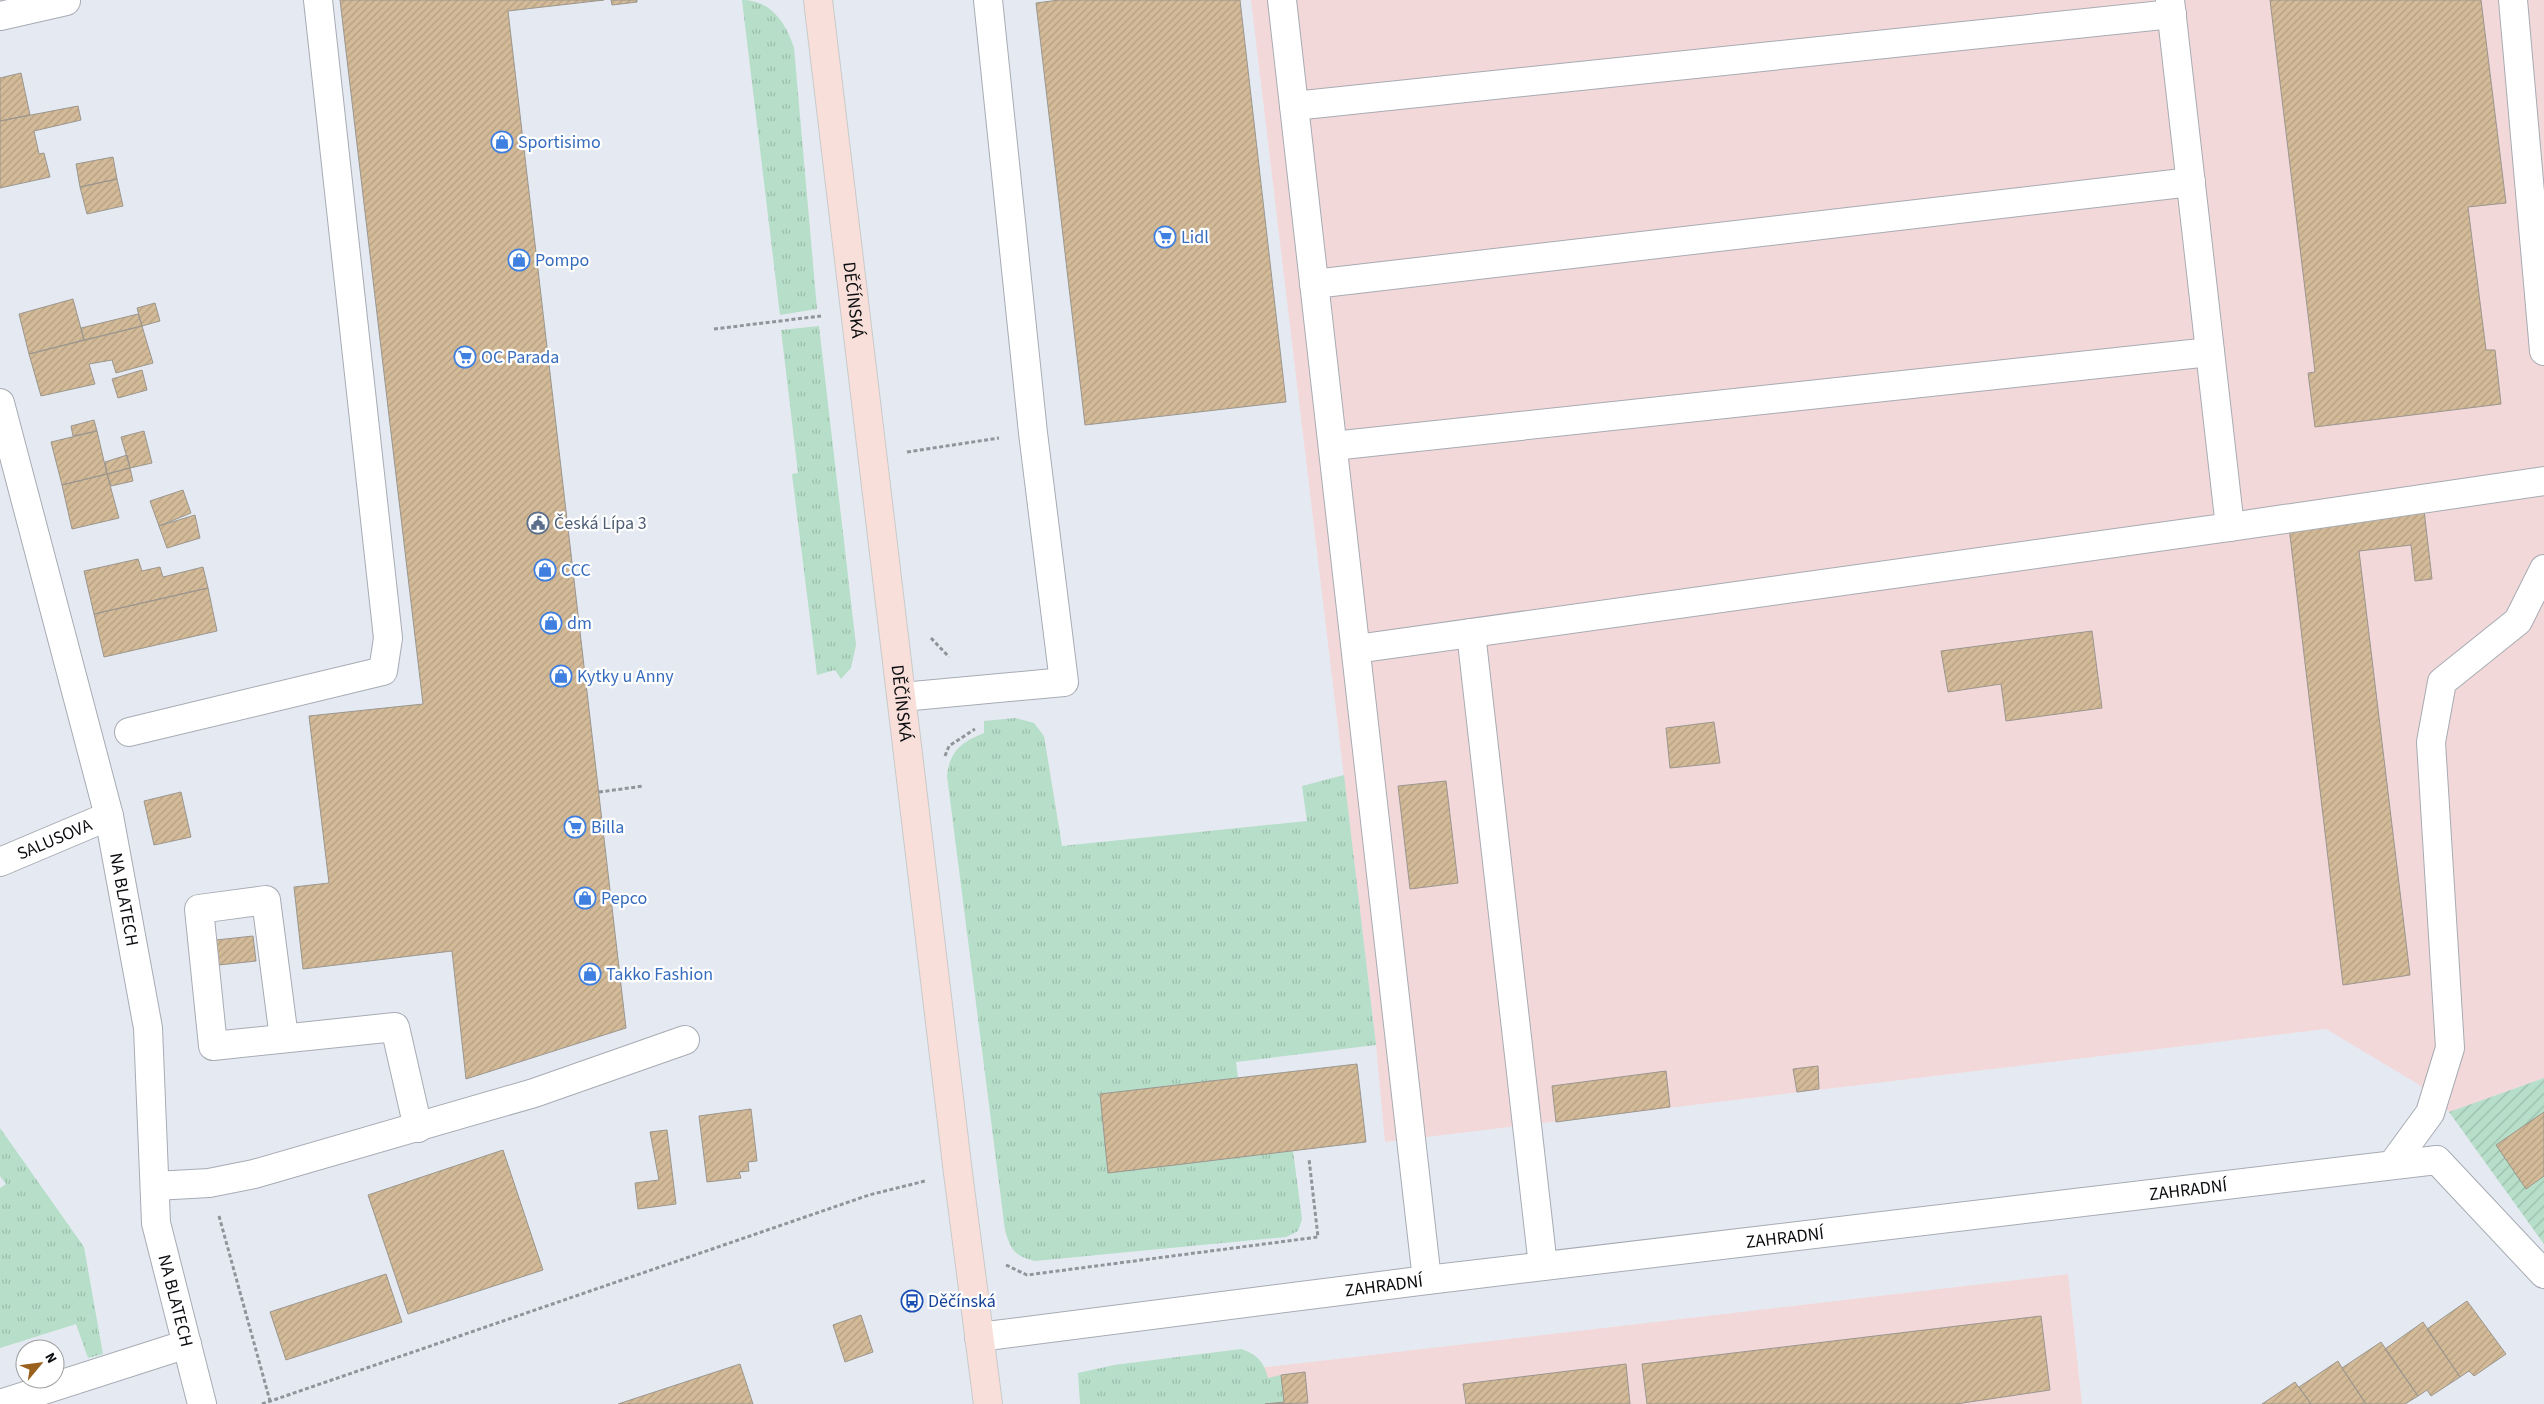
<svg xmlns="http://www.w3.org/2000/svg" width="2544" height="1404" viewBox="0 0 2544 1404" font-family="'Source Sans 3',sans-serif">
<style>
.industrial{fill:#f3d8d9}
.grass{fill:url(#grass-tufts)}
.garden{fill:url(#garden-furrows)}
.building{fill:url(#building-hatch);stroke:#9b968e}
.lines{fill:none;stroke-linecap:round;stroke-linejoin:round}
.minor-casing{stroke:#a7abb3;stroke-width:30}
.major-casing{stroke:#c9caca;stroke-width:30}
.path{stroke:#91949a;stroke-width:3;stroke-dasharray:4 2.5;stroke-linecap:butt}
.minor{stroke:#fff;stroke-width:28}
.major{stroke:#f8dfda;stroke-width:28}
.labels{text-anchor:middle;stroke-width:4.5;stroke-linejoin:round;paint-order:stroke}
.shop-label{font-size:18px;fill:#366cbe;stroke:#fff;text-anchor:start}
.street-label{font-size:18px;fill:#0b0c0f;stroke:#fff}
.service-label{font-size:18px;fill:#4e5e75;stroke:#fff;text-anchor:start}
.transit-label{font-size:18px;fill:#164399;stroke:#fff;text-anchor:start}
</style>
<defs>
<pattern id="grass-tufts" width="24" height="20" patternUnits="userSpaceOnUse" patternTransform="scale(1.25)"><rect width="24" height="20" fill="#b6dec8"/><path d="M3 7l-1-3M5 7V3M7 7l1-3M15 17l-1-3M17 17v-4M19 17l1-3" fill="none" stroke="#9bbdab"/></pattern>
<pattern id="garden-furrows" width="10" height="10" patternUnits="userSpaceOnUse" patternTransform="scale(1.25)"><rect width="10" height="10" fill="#b6dec8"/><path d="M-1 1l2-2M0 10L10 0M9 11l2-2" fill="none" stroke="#9bbdab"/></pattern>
<pattern id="building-hatch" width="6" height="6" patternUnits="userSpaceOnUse" patternTransform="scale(1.25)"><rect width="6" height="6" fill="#d3ba98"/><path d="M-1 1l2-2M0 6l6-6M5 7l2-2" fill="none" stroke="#b49f82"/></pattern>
</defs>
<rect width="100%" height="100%" fill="#e5eaf2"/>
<!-- industrial -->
<path class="industrial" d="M1251,0H2544V1078L2449,1112L2418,1084L2326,1029L1385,1142L1376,1045Z
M2068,1274L2082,1404H1081L1079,1389Z"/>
<!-- grass -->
<path class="grass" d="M742,0C771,0 786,23 794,48L817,309L780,315Z
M819,326L856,645L851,668L841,679L835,670L817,675L792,474L798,473L781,330Z
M1015,718L1034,723L1044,736L1062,846L1307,821L1302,786L1344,775L1376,1045L1236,1062L1238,1078L1100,1094L1108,1172L1293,1151L1302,1219L1298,1231L1286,1237L1035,1261C1014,1255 1011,1251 1005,1230L947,776C950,750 962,742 984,733V721Z
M0,1128L84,1247L103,1354L88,1358L76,1324L0,1348V1188L6,1184L0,1176Z
M1241,1349C1257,1354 1264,1362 1268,1378L1281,1375L1284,1402L1265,1404H1080L1078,1373L1114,1365Z"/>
<!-- garden -->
<path class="garden" d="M2544,1078V1244L2449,1112Z"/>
<!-- building -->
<path class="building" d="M340,0H604L508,11L626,1028L466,1079L452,951L303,969L294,887L329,883L309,716L423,704Z
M611,0H637V2L612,5Z
M1059,0H1240L1286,402L1085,425L1036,3Z
M2270,0H2481L2506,203L2468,207L2486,350H2495L2501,404L2315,427L2308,373L2315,372Z
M21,73L30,115L0,121V78Z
M78,106L81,120L34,131L39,154L44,153L50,177L0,188V121Z
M113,157L117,179L80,187L76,164Z
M117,179L123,206L87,214L80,187Z
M73,299L84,340L29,354L19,314Z
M155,303L160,321L142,326L137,308Z
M138,314L142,326L84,340L81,328Z
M142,326L153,363L116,373L112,360L89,364L95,384L41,396L29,354Z
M142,370L147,390L118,398L112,379Z
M94,420L97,431L73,436L71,426Z
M97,431L107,474L62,485L51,442Z
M144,431L152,463L130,468L121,437Z
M127,455L130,468L107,474L105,462Z
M130,468L133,481L111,486L107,474Z
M107,474L119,518L72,529L62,485Z
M183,490L191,513L159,526L150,501Z
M2424,510L2432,579L2415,581L2411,545L2359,551L2410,975L2343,985L2289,527Z
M195,515L200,538L167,548L159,526Z
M138,559L142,571L160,567L163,577L203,567L208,588L94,614L84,571Z
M208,588L217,631L104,657L94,614Z
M2092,631L2102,708L2006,721L2001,684L1948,692L1941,651Z
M1714,722L1720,763L1670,768L1666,728Z
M1446,781L1458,883L1410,889L1398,786Z
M181,792L191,837L154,845L144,801Z
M253,936L256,961L219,965L216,940Z
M1357,1064L1366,1142L1108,1173L1100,1094Z
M1818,1066L1819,1089L1797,1092L1793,1069Z
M1666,1071L1670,1107L1556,1122L1552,1086Z
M751,1109L757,1161L748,1162L749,1171L739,1172L741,1178L707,1182L699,1116Z
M2544,1112V1176L2526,1189L2496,1145Z
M667,1130L676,1204L638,1209L635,1183L659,1180L650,1132Z
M503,1150L543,1270L408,1314L368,1195Z
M386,1274L402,1322L286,1360L270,1312Z
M2467,1301L2506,1354L2474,1376L2469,1371L2460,1377L2427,1329Z
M861,1315L873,1352L845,1362L833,1325Z
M2041,1316L2050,1390L1956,1404H1647L1642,1364Z
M2423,1322L2460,1377L2431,1396L2427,1390L2418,1396L2385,1349Z
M2381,1342L2418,1396L2405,1404H2366L2342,1368Z
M2338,1361L2342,1368L2366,1404H2311L2299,1387Z
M740,1364L753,1404H618Z
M1626,1364L1630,1404H1466L1463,1384Z
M1305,1372L1308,1403L1265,1404L1284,1402L1281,1375Z
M2295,1382L2311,1404H2262Z"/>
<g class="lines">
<!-- minor casing -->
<g class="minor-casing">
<g id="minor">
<path d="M1282,0L1427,1280"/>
<path d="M2513,0L2544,351"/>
<path d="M0,16L66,1"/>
<path d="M1294,106L2172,14"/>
<path d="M1314,284L2191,182"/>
<path id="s1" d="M0,403L109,816L148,1028L156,1223L202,1404"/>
<path d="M1333,446L2210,352"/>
<path d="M2230,527L2544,481"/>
<path d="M1471,633L1543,1266"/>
<path d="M1356,649L2230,527L2170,0"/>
<path d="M902,697L1064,682L1033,433L988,0"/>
<path d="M129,732L383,671L388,638L318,0"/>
<path id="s2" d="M0,862L109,816"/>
<path d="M284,1038L266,900L199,909L213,1046L395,1027L418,1128"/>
<path d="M2392,1165L2430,1113L2450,1048L2431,742L2442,682L2518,621L2544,569"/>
<path d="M155,1186L209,1183L254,1174L534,1093L685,1040"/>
<path id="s3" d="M979,1337L1427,1280L2437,1160L2544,1274"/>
<path d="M0,1404L187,1344"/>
</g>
</g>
<!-- major casing -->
<g class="major-casing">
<g id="major">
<path id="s4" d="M818,0L958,1173L988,1404"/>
</g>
</g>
<!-- path -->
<path class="path" d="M714,329L821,316
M907,452L999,438
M931,638L949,657
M945,756L949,746L975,729
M599,792L644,786
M219,1216L270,1401
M1006,1265L1027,1275L1318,1237L1309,1159
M262,1404L869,1195L925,1181"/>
<!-- minor -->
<use href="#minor" class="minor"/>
<!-- major -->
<use href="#major" class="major"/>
</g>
<!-- icons -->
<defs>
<g id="shop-ring" transform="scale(1.125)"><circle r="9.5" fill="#fff" stroke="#3f7fe0" stroke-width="1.5"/><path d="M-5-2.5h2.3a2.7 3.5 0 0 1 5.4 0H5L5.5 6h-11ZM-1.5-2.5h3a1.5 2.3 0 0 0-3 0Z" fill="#3f7fe0"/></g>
<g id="supermarket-ring" transform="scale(1.125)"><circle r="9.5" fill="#fff" stroke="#3f7fe0" stroke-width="1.5"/><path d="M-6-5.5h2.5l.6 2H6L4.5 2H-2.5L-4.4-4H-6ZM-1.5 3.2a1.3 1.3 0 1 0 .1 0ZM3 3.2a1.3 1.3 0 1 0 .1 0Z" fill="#3f7fe0"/></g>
<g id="civic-ring" transform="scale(1.125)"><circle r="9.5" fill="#fff" stroke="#5c6f8a" stroke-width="1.5"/><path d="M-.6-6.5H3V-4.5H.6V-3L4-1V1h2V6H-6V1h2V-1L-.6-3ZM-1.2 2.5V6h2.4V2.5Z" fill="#5c6f8a"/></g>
<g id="bus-ring" transform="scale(1.125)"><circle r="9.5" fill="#fff" stroke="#1a4fb4" stroke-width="1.5"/><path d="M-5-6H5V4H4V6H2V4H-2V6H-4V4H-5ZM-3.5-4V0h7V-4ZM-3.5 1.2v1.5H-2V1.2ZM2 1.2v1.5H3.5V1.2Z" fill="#1a4fb4"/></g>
</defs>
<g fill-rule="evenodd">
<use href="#shop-ring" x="502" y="142"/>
<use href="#supermarket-ring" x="1165" y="237"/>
<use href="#shop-ring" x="519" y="260"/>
<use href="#supermarket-ring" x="465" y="357"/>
<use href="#civic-ring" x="538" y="523"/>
<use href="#shop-ring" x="545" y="570"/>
<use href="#shop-ring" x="551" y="623"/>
<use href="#shop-ring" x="561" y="676"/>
<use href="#supermarket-ring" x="575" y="827"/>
<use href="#shop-ring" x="585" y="898"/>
<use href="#shop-ring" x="590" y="974"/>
<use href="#bus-ring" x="912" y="1301"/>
</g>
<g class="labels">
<!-- shop labels -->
<g class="shop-label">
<text x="518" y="148">Sportisimo</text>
<text x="1181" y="243">Lidl</text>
<text x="535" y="266">Pompo</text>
<text x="481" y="363">OC Parada</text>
<text x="561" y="576">CCC</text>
<text x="567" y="629">dm</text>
<text x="577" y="682">Kytky u Anny</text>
<text x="591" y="833">Billa</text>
<text x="601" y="904">Pepco</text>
<text x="606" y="980">Takko Fashion</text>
</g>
<!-- street labels -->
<g class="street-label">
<text dy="6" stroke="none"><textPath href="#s4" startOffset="302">DĚČÍNSKÁ</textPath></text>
<text dy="6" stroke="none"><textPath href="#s4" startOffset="708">DĚČÍNSKÁ</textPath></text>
<text dy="6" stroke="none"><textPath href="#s2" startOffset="59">SALUSOVA</textPath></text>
<text dy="6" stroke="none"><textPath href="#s1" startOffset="512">NA BLATECH</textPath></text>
<text dy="6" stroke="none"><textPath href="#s3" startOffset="1218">ZAHRADNÍ</textPath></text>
<text dy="6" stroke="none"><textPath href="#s3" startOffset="812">ZAHRADNÍ</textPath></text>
<text dy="6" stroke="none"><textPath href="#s3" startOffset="408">ZAHRADNÍ</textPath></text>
<text dy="6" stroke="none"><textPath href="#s1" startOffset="918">NA BLATECH</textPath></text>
</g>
<!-- service labels -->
<g class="service-label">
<text x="554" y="529">Česká Lípa 3</text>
</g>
<!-- transit labels -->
<g class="transit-label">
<text x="928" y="1307">Děčínská</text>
</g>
</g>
<!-- north arrow -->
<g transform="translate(40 1364) rotate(61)"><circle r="24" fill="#ffffff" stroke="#9d9e9f"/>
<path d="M0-4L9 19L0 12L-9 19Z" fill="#99611c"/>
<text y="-8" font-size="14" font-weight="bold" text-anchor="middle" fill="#0b0c0f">N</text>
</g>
</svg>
